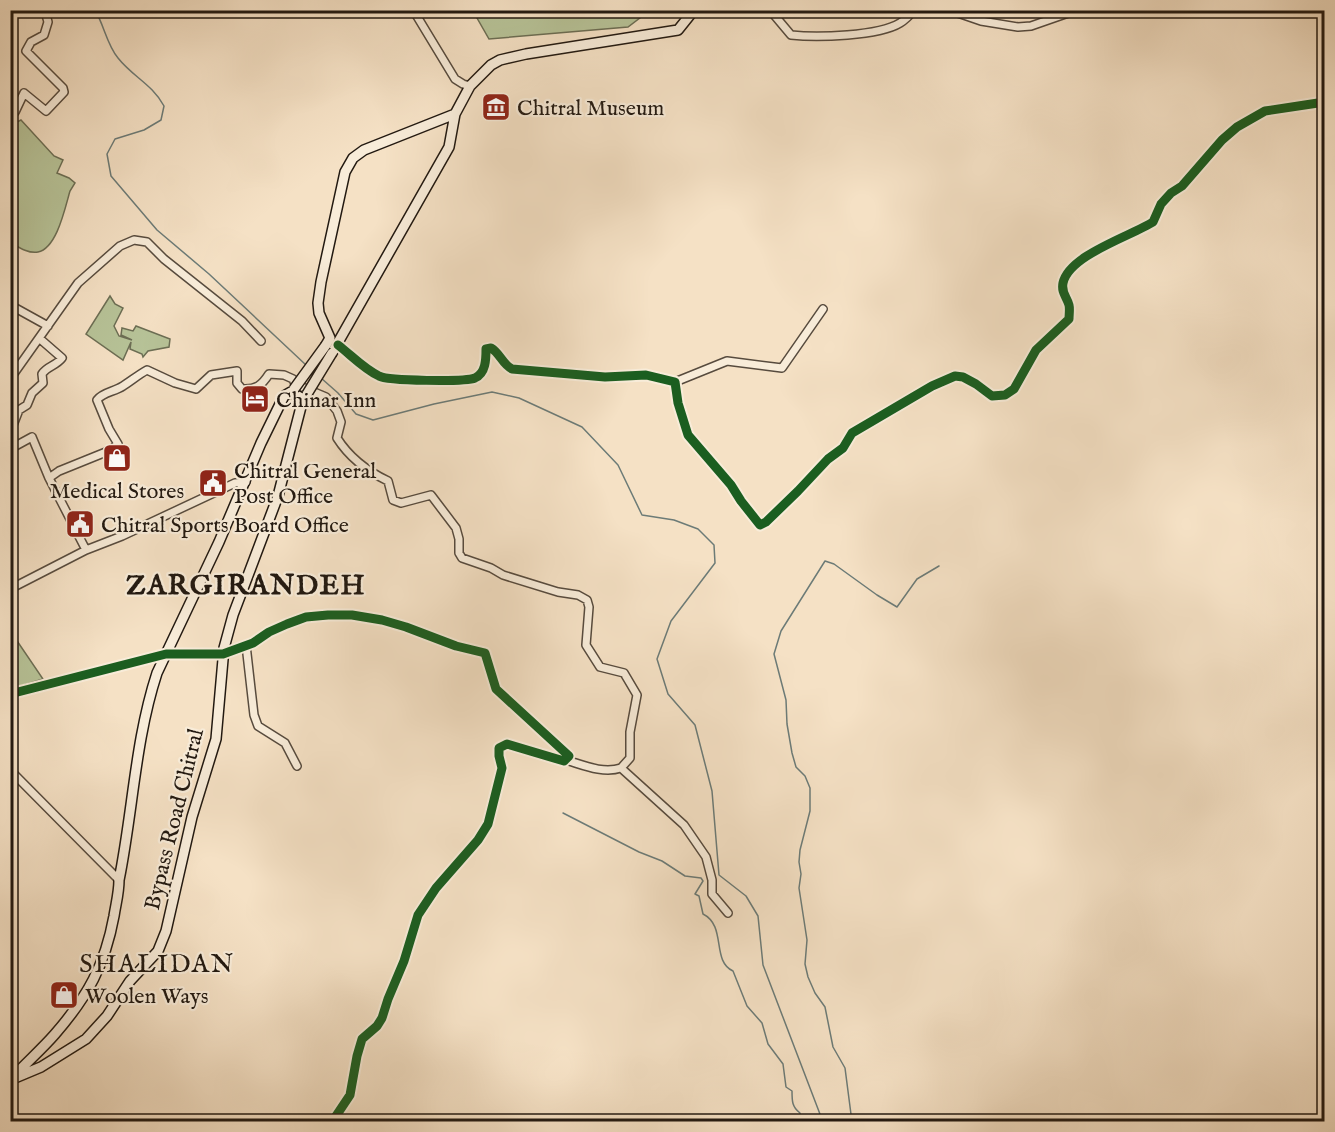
<svg xmlns="http://www.w3.org/2000/svg" width="1335" height="1132" viewBox="0 0 1335 1132" font-family="'IM FELL English',serif">
<style>
.green{fill:#b7c398;stroke:#6c6e54;stroke-width:1.5}
.lines{fill:none;stroke-linecap:round;stroke-linejoin:round}
.stream{stroke:#6c7b77;stroke-width:1.5}
.street-casing{stroke:#574b3e;stroke-width:10}
.secondary-casing{stroke:#221911;stroke-width:12}
.street{stroke:#f8ecd9;stroke-width:7}
.secondary{stroke:#f8ecd9;stroke-width:9}
.secondary-bridge-casing{stroke:#221911;stroke-width:12;stroke-linecap:butt}
.secondary-bridge{stroke:#f8ecd9;stroke-width:9}
.cycleway-casing{stroke:#f8ecd9;stroke-width:13}
.cycleway{stroke:#1b5e20;stroke-width:9}
.labels{text-anchor:middle;stroke-width:4.5;stroke-linejoin:round;paint-order:stroke}
.poi-label{font-size:22px;fill:#221911;stroke:#f8ecd9;text-anchor:start}
.street-label{font-size:22px;fill:#221911;stroke:#f8ecd9}
.quarter-label{font-size:26px;letter-spacing:1.5px;fill:#221911;stroke:#f8ecd9}
.district-label{font-size:28px;font-weight:bold;letter-spacing:1.5px;fill:#221911;stroke:#f8ecd9}
</style>
<rect width="100%" height="100%" fill="#f5e1c5"/>
<filter id="stains"><feTurbulence type="fractalNoise" baseFrequency=".00333" numOctaves="4"/><feColorMatrix values="0 0 0 0 .2 0 0 0 0 .09 0 0 0 0 .02 0 0 0 .5 -.17"/></filter>
<radialGradient id="worn" r=".72"><stop offset=".6" stop-color="#630" stop-opacity="0"/><stop offset="1" stop-color="#630" stop-opacity=".3"/></radialGradient>
<!-- green -->
<path class="green" d="M473,11H649L628,27L489,39Z
M21,120L54,156L63,160L57,173L69,178L75,183L70,191C65,208 57,248 38,252C29,254 18,247 11,243V125Z
M110,296L115,304L123,308L114,326L119,336L132,340L121,335L122,328L133,331L136,326L170,339L169,347L148,351L143,357L142,354L130,349L131,342L123,360L86,334Z
M11,632L43,679L11,689H10Z"/>
<g class="lines">
<!-- stream -->
<path class="stream" d="M95,10C104,25 107,45 118,58C133,77 152,84 164,106L161,120L144,130L115,139L107,154L111,176L157,230L209,274L306,365
M321,378L338,393L356,414L373,420L434,404L492,392L519,398L582,427L618,465L642,515L674,520L698,529L714,545L715,563L671,621L657,659L668,694L695,725L712,791L719,875L746,896L758,916L763,965L823,1122
M563,813L639,852L662,861L685,876L701,878L703,881L695,894L699,896L703,914C727,926 711,961 733,971L747,1006L762,1023L768,1044L783,1064L786,1087L792,1091C792,1101 792,1107 800,1113L801,1122
M852,1122L845,1068L833,1047L825,1007L815,993L808,977L805,964L807,940L799,888L801,874L799,862L800,850L810,811V788L805,776L796,767L792,753L787,724L786,700L774,654L781,631L825,561L834,564L877,595L897,607L917,579L939,566"/>
<!-- street casing -->
<g class="street-casing">
<path id="street" d="M415,10V13L455,79L463,84L470,86
M770,10L791,35C817,38 879,36 900,23C905,20 910,15 914,10
M949,10L981,21L1018,27L1031,26L1077,10
M10,114L15,112L24,93L46,111L64,92L63,88L26,51L31,42L44,35L48,22L45,11
M10,305L48,326
M338,345C351,355 364,369 379,376C388,381 465,382 475,378C486,373 486,359 486,349L491,348C500,353 502,364 512,369L605,377L646,375L675,382L678,403L688,435L731,485L741,501L760,525L766,522L798,491L828,459L843,448L852,433L932,386L955,376L963,377L976,384L992,396L1005,395L1014,389L1036,350L1069,319C1069,315 1070,309 1069,305C1067,297 1061,293 1063,283C1069,255 1131,236 1153,222L1161,204L1171,193L1182,186L1222,140L1237,127L1265,111L1318,103L1324,100
M10,379L78,283L120,246L134,240L147,242L164,259L242,321L261,341
M675,382L727,361L782,368L823,309
M10,433L19,410L27,405L32,393L43,383L42,374C47,366 56,366 62,358L39,338
M10,449L32,437L49,478L59,471L111,450L118,444L109,429L97,400C103,392 114,392 123,386C131,381 138,375 147,370L175,383L196,389L211,375L237,371V383L242,389C256,390 262,385 269,374L284,375L293,379L295,384L326,397L337,411L341,422L337,438C349,457 367,471 388,481L393,500L401,503L431,495L456,528L459,539V553L462,558L491,568L503,575L558,592L578,595L587,600L589,607L586,645L600,667L624,673L637,695L630,732V758L621,768
M10,460V469
M49,478L86,550
M10,589L86,550L122,536L235,483L246,482
M246,645L254,715L258,726L285,743L297,766
M10,694L166,654H223L253,643L269,632L287,624L306,617L328,615H352L382,620L406,627L456,646L485,653L496,689L569,756L564,761L507,744L499,748V756L502,768L488,824L478,840L436,888L418,915L404,961L388,999L382,1018L377,1026L362,1039L357,1056L350,1095L332,1122
M566,760C583,765 603,774 621,768L684,825L706,857L712,880V894L728,913
M10,770L119,880"/>
</g>
<!-- secondary casing -->
<g class="secondary-casing">
<path id="secondary" d="M326,345L330,338L319,313L318,303L321,282L345,172L353,158L364,150L455,114L470,86L491,65L500,60L526,54L678,30L694,10
M332,353L449,147L455,114
M13,1077C27,1062 42,1049 55,1034C88,996 105,965 114,916C116,903 119,893 119,880C133,811 135,740 157,673L219,542L261,443L284,396L291,392L303,399
M10,1080L41,1067L86,1039L107,1016L130,981L158,951L166,931L192,817L216,739L224,648L233,615L278,496L303,399"/>
</g>
<!-- street -->
<use href="#street" class="street"/>
<!-- secondary -->
<use href="#secondary" class="secondary"/>
<!-- secondary-bridge casing -->
<g class="secondary-bridge-casing">
<path id="secondary-bridge" d="M294,389L326,345
M307,394L332,353"/>
</g>
<!-- secondary-bridge -->
<use href="#secondary-bridge" class="secondary-bridge"/>
<!-- cycleway casing -->
<g class="cycleway-casing">
<path id="cycleway" d="M338,345C351,355 364,369 379,376C388,381 465,382 475,378C486,373 486,359 486,349L491,348C500,353 502,364 512,369L605,377L646,375L675,382L678,403L688,435L731,485L741,501L760,525L766,522L798,491L828,459L843,448L852,433L932,386L955,376L963,377L976,384L992,396L1005,395L1014,389L1036,350L1069,319C1069,315 1070,309 1069,305C1067,297 1061,293 1063,283C1069,255 1131,236 1153,222L1161,204L1171,193L1182,186L1222,140L1237,127L1265,111L1318,103L1324,100
M10,694L166,654H223L253,643L269,632L287,624L306,617L328,615H352L382,620L406,627L456,646L485,653L496,689L569,756L564,761L507,744L499,748V756L502,768L488,824L478,840L436,888L418,915L404,961L388,999L382,1018L377,1026L362,1039L357,1056L350,1095L332,1122"/>
</g>
<!-- cycleway -->
<use href="#cycleway" class="cycleway"/>
</g>
<!-- icons -->
<defs>
<g id="museum-square" transform="scale(1.5)"><rect x="-9" y="-9" width="18" height="18" rx="4" fill="#8f2418" stroke="#f8ecd9"/><path d="M0-6L6-3V-2H-6V-3ZM-5-1h2V3h-2ZM-1-1h2V3h-2ZM3-1h2V3H3ZM-6 4H6V6H-6Z" fill="#fff"/></g>
<g id="hotel-square" transform="scale(1.5)"><rect x="-9" y="-9" width="18" height="18" rx="4" fill="#8f2418" stroke="#f8ecd9"/><path d="M-6-4.5h1.5V1H6V5H4.5V3h-9V5H-6ZM-4 0a1.8 1.8 0 1 1 3.6 0ZM.5 0V-2.5h3Q6-2.5 6 0Z" fill="#fff"/></g>
<g id="shop-square" transform="scale(1.5)"><rect x="-9" y="-9" width="18" height="18" rx="4" fill="#8f2418" stroke="#f8ecd9"/><path d="M-5-2.5h2.3a2.7 3.5 0 0 1 5.4 0H5L5.5 6h-11ZM-1.5-2.5h3a1.5 2.3 0 0 0-3 0Z" fill="#fff"/></g>
<g id="civic-square" transform="scale(1.5)"><rect x="-9" y="-9" width="18" height="18" rx="4" fill="#8f2418" stroke="#f8ecd9"/><path d="M-.6-6.5H3V-4.5H.6V-3L4-1V1h2V6H-6V1h2V-1L-.6-3ZM-1.2 2.5V6h2.4V2.5Z" fill="#fff"/></g>
</defs>
<g fill-rule="evenodd">
<use href="#museum-square" x="496" y="107"/>
<use href="#hotel-square" x="255" y="399"/>
<use href="#shop-square" x="117" y="458"/>
<use href="#civic-square" x="213" y="483"/>
<use href="#civic-square" x="80" y="524"/>
<use href="#shop-square" x="64" y="995"/>
</g>
<g class="labels">
<!-- poi labels -->
<g class="poi-label">
<text x="517" y="115">Chitral Museum</text>
<text x="276" y="407">Chinar Inn</text>
<text x="234" y="478">Chitral General<tspan x="234" dy="25">Post Office</tspan></text>
<text x="117" y="498" text-anchor="middle">Medical Stores</text>
<text x="101" y="532">Chitral Sports Board Office</text>
<text x="85" y="1003">Woolen Ways</text>
</g>
<!-- street labels -->
<g class="street-label">
<text transform="translate(173 819) rotate(-76)" y="8">Bypass Road Chitral</text>
</g>
<!-- quarter labels -->
<g class="quarter-label">
<text x="157" y="972">SHALIDAN</text>
</g>
<!-- district labels -->
<g class="district-label">
<text x="246" y="594">ZARGIRANDEH</text>
</g>
</g>
<!-- margin -->
<rect width="1335" height="1132" fill="none" stroke="#f5e1c5" stroke-width="36"/>
<rect x="12" y="12" width="1311" height="1108" fill="none" stroke="#221911" stroke-width="3"/>
<rect x="18" y="18" width="1299" height="1096" fill="none" stroke="#221911" stroke-width="1.5"/>
<rect width="100%" height="100%" filter="url(#stains)"/>
<rect width="100%" height="100%" fill="url(#worn)"/>
</svg>
